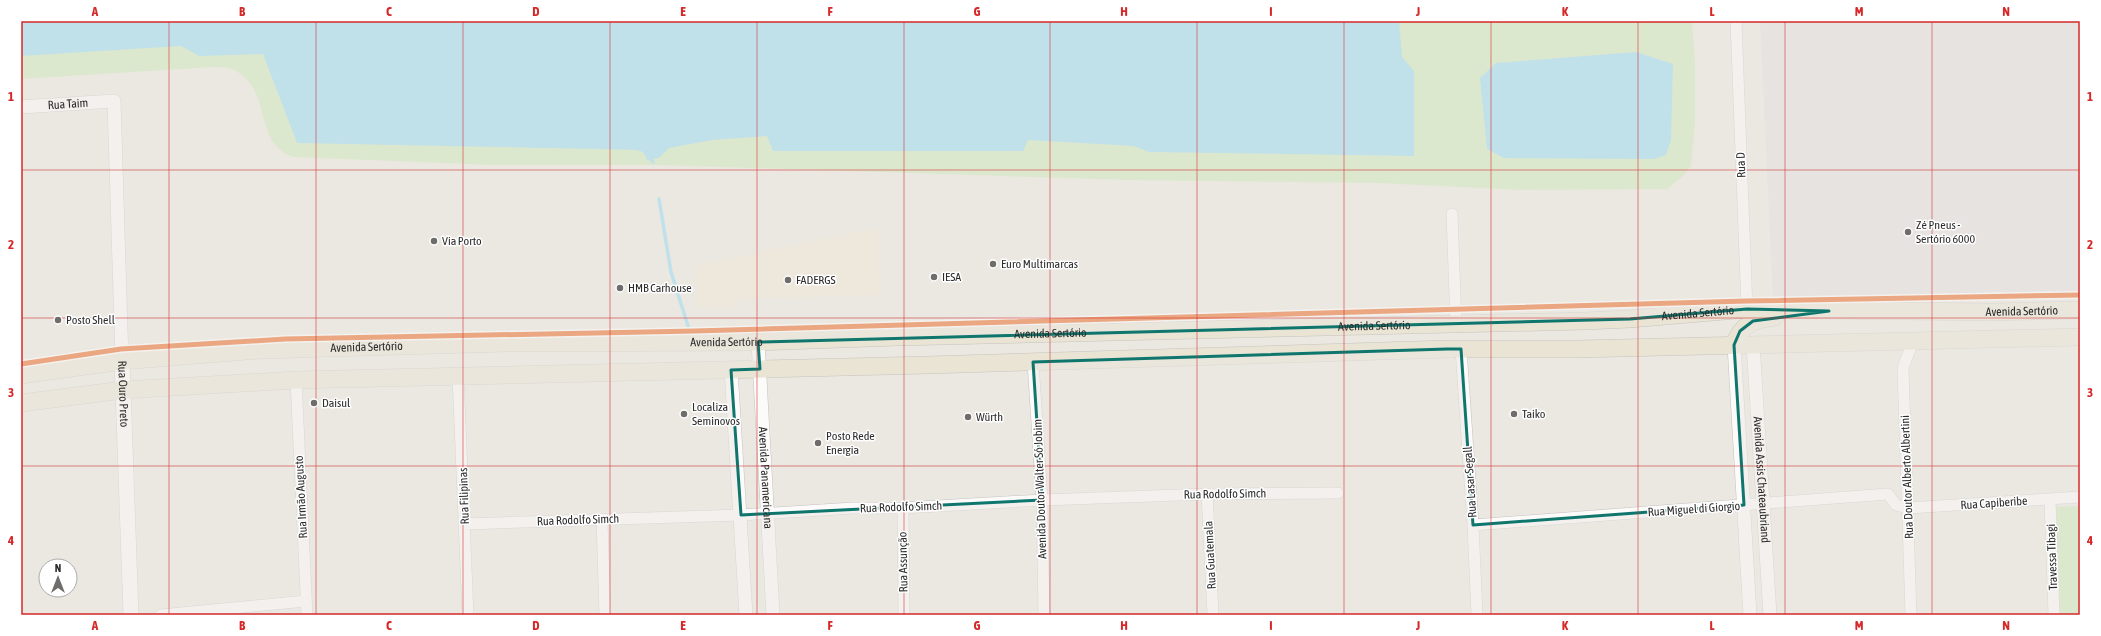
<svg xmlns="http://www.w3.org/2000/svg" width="2101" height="636" viewBox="0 0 2101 636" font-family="'Asap Condensed',sans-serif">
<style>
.industrial{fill:#e2dee0}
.education{fill:#efe6d4}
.green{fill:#cae9b6}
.water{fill:#8dd7f4}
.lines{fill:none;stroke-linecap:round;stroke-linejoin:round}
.stream{stroke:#8dd7f4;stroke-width:3.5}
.minor-casing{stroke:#c4c3c3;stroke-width:12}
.tertiary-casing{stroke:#c4c3c3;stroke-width:14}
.secondary-casing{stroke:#c4c3c3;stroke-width:16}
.primary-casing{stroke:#c6c4c2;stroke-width:18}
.minor{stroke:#fcfbfa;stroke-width:11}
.tertiary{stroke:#fcfbfa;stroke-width:13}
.secondary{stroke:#fcfbfa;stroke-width:15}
.primary{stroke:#e9e4d3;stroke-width:17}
.cycleway-casing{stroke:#fff;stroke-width:8}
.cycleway{stroke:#e8590c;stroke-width:5}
.marked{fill:none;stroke:#0f766e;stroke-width:3;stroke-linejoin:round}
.grid{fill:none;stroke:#d62828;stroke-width:1;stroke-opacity:0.55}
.poi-dot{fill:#6f6d6b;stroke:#fff;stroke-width:1.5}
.labels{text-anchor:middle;stroke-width:3;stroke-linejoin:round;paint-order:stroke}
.street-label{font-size:12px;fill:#2c2c2c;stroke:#fff}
.poi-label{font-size:12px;fill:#2c2c2c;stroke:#fff;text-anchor:start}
.neatline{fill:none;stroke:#d62828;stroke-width:1.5}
.grid-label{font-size:13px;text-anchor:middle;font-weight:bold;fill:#d62828}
</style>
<rect width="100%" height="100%" fill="#ebe7e1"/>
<!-- industrial -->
<path class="industrial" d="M1760,21H2080V292L1773,300Z"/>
<!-- education -->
<path class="education" d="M878,228L879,295L737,299V307L696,308L697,265Z"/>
<!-- green -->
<path class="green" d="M21,21H1692L1695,60V122L1691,166L1682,177L1667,189L1521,190L1378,183L1127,180L657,165H491L293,157C251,142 274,90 234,70C229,67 220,68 213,67L21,79Z
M2080,506V615H2060L2056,507Z"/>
<!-- water -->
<path class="water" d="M21,21H1399L1402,57L1414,71V156L1149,152L1134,146L1028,140L1023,151H773L767,136L712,140L669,148L659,158L647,160L644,150L297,143L263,54L199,56L181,46L21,56Z
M1636,52L1673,64L1671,140L1666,155L1654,159L1504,158L1487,149L1480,78L1496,63Z"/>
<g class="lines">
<!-- stream -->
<path class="stream" d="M639,149L643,150L653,162
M659,199L671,272L689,329"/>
<!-- minor casing -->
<g class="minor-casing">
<path id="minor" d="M1736,21L1747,309
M1452,214L1456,324
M1461,349L1473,525L1477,615
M1033,362L1042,500L1044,615
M458,376L468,615
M296,380L307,615
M1207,494L1213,615
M2050,499L2054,615
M903,508L904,615
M602,519L605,615
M465,524L741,515L853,508H903L1042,500L1207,494L1338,493
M1473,525L1888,494L1896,505L1908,508L2080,497
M161,615L306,601
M1911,615L1903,368L1913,341"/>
</g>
<!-- tertiary casing -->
<g class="tertiary-casing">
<g id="tertiary">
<path id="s1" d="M21,107L114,101L122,361"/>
<path id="s2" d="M758,342L773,615"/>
<path id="s3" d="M1753,344L1770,615"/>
<path d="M1734,345L1750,615"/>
<path d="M731,370L746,615"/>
</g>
</g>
<!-- secondary casing -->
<g class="secondary-casing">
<g id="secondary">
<path id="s4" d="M122,361L131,615"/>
</g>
</g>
<!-- primary casing -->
<g class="primary-casing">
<g id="primary">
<path d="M1734,345C1741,324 1755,319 1775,317"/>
<path id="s5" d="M21,375L122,361L260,350L506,343L758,342L897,337L1584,321L1630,319L1747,309L1991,312L2080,310"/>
<path d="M21,403L123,390L296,380L928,365L1447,349H1578L2080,337"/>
</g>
</g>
<!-- minor -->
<use href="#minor" class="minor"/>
<!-- tertiary -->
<use href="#tertiary" class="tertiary"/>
<!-- secondary -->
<use href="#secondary" class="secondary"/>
<!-- primary -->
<use href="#primary" class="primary"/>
<!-- cycleway casing -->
<g class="cycleway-casing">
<path id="cycleway" d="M21,364L121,349L285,339L695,331L1747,301L2080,295"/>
</g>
<!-- cycleway -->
<use href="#cycleway" class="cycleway"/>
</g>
<!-- marked area -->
<path d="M0 0H2101V636H0ZM1747,309L1829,311L1753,321L1740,331L1734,345L1744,505L1473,525L1461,349H1447L1033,362L1042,500L741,515L731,370L760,369L758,342L1630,319Z" fill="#ebe7e1" fill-opacity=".55" fill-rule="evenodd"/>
<path class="marked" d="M1747,309L1829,311L1753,321L1740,331L1734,345L1744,505L1473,525L1461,349H1447L1033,362L1042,500L741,515L731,370L760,369L758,342L1630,319Z"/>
<!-- grid -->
<path class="grid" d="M169,21V615M316,21V615M463,21V615M610,21V615M757,21V615M904,21V615M1050,21V615M1197,21V615M1344,21V615M1491,21V615M1638,21V615M1785,21V615M1932,21V615M21,170H2080M21,318H2080M21,466H2080"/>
<!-- markers -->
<g class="poi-dot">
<circle cx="1908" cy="232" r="4"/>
<circle cx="434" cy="241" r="4"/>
<circle cx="993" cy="264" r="4"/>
<circle cx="934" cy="277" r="4"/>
<circle cx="788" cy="280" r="4"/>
<circle cx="620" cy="288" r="4"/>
<circle cx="58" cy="320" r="4"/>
<circle cx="314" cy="403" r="4"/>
<circle cx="684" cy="414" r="4"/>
<circle cx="1514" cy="414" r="4"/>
<circle cx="968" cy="417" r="4"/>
<circle cx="818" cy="443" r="4"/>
</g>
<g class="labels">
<!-- street labels -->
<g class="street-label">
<text dy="4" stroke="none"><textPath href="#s1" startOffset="47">Rua Taim</textPath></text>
<text transform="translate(1741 165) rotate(-92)" y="4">Rua D</text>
<text dy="4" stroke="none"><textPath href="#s5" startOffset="2003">Avenida Sertório</textPath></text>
<text dy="4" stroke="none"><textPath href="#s5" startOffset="1679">Avenida Sertório</textPath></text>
<text dy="4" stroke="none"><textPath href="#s5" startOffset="1355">Avenida Sertório</textPath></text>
<text dy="4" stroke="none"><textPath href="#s5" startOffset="1031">Avenida Sertório</textPath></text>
<text dy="4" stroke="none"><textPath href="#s5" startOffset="707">Avenida Sertório</textPath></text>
<text dy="4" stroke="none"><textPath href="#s5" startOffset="347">Avenida Sertório</textPath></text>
<text dy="4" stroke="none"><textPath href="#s4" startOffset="33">Rua Ouro Preto</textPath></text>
<text transform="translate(1907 477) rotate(-92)" y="4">Rua Doutor Alberto Albertini</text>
<text dy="4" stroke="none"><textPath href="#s2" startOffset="136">Avenida Panamericana</textPath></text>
<text dy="4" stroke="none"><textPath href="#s3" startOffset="136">Avenida Assis Chateaubriand</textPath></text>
<text transform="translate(1470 482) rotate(-94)" y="4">Rua Lasar Segall</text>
<text transform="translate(1040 489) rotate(-92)" y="4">Avenida Doutor Walter Só Jobim</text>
<text transform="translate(1225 494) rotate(-1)" y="4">Rua Rodolfo Simch</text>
<text transform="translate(464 496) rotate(-92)" y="4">Rua Filipinas</text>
<text transform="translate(301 497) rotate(-93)" y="4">Rua Irmão Augusto</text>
<text transform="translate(1994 503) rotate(-4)" y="4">Rua Capiberibe</text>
<text transform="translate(901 507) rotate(-2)" y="4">Rua Rodolfo Simch</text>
<text transform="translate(1694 509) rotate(-4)" y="4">Rua Miguel di Giorgio</text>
<text transform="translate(578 520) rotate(-2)" y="4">Rua Rodolfo Simch</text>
<text transform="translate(1210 555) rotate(-93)" y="4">Rua Guatemala</text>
<text transform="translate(2052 557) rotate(-92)" y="4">Travessa Tibagi</text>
<text transform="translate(903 562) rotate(-91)" y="4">Rua Assunção</text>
</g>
<!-- poi labels -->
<g class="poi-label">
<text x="1916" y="229">Zé Pneus -<tspan x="1916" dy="14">Sertório 6000</tspan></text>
<text x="442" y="245">Via Porto</text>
<text x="1001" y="268">Euro Multimarcas</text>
<text x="942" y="281">IESA</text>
<text x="796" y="284">FADERGS</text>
<text x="628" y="292">HMB Carhouse</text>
<text x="66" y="324">Posto Shell</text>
<text x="322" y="407">Daisul</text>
<text x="692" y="411">Localiza<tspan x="692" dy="14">Seminovos</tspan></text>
<text x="1522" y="418">Taiko</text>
<text x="976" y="421">Würth</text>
<text x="826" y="440">Posto Rede<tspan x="826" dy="14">Energia</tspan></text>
</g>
</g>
<!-- border -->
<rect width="2101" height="636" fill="none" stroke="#ffffff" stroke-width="44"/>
<!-- north arrow -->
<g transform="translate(58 578)"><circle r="19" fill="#ffffff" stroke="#ababab"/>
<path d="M0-3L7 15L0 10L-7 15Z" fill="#6f6d6b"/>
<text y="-6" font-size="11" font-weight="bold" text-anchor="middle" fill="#2c2c2c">N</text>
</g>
<rect x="22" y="22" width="2057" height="592" class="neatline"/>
<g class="grid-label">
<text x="95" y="16">A</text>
<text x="242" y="16">B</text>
<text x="389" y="16">C</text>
<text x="536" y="16">D</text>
<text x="683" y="16">E</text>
<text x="830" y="16">F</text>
<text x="977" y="16">G</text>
<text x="1124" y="16">H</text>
<text x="1271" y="16">I</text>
<text x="1418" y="16">J</text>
<text x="1565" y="16">K</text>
<text x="1712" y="16">L</text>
<text x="1859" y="16">M</text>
<text x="2006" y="16">N</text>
<text x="11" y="101">1</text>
<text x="2090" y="101">1</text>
<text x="11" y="249">2</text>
<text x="2090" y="249">2</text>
<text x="11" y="397">3</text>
<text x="2090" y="397">3</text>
<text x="11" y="545">4</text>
<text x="2090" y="545">4</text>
<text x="95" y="630">A</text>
<text x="242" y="630">B</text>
<text x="389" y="630">C</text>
<text x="536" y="630">D</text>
<text x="683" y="630">E</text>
<text x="830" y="630">F</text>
<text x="977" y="630">G</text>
<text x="1124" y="630">H</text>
<text x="1271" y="630">I</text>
<text x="1418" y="630">J</text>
<text x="1565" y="630">K</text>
<text x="1712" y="630">L</text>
<text x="1859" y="630">M</text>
<text x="2006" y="630">N</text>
</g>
</svg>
